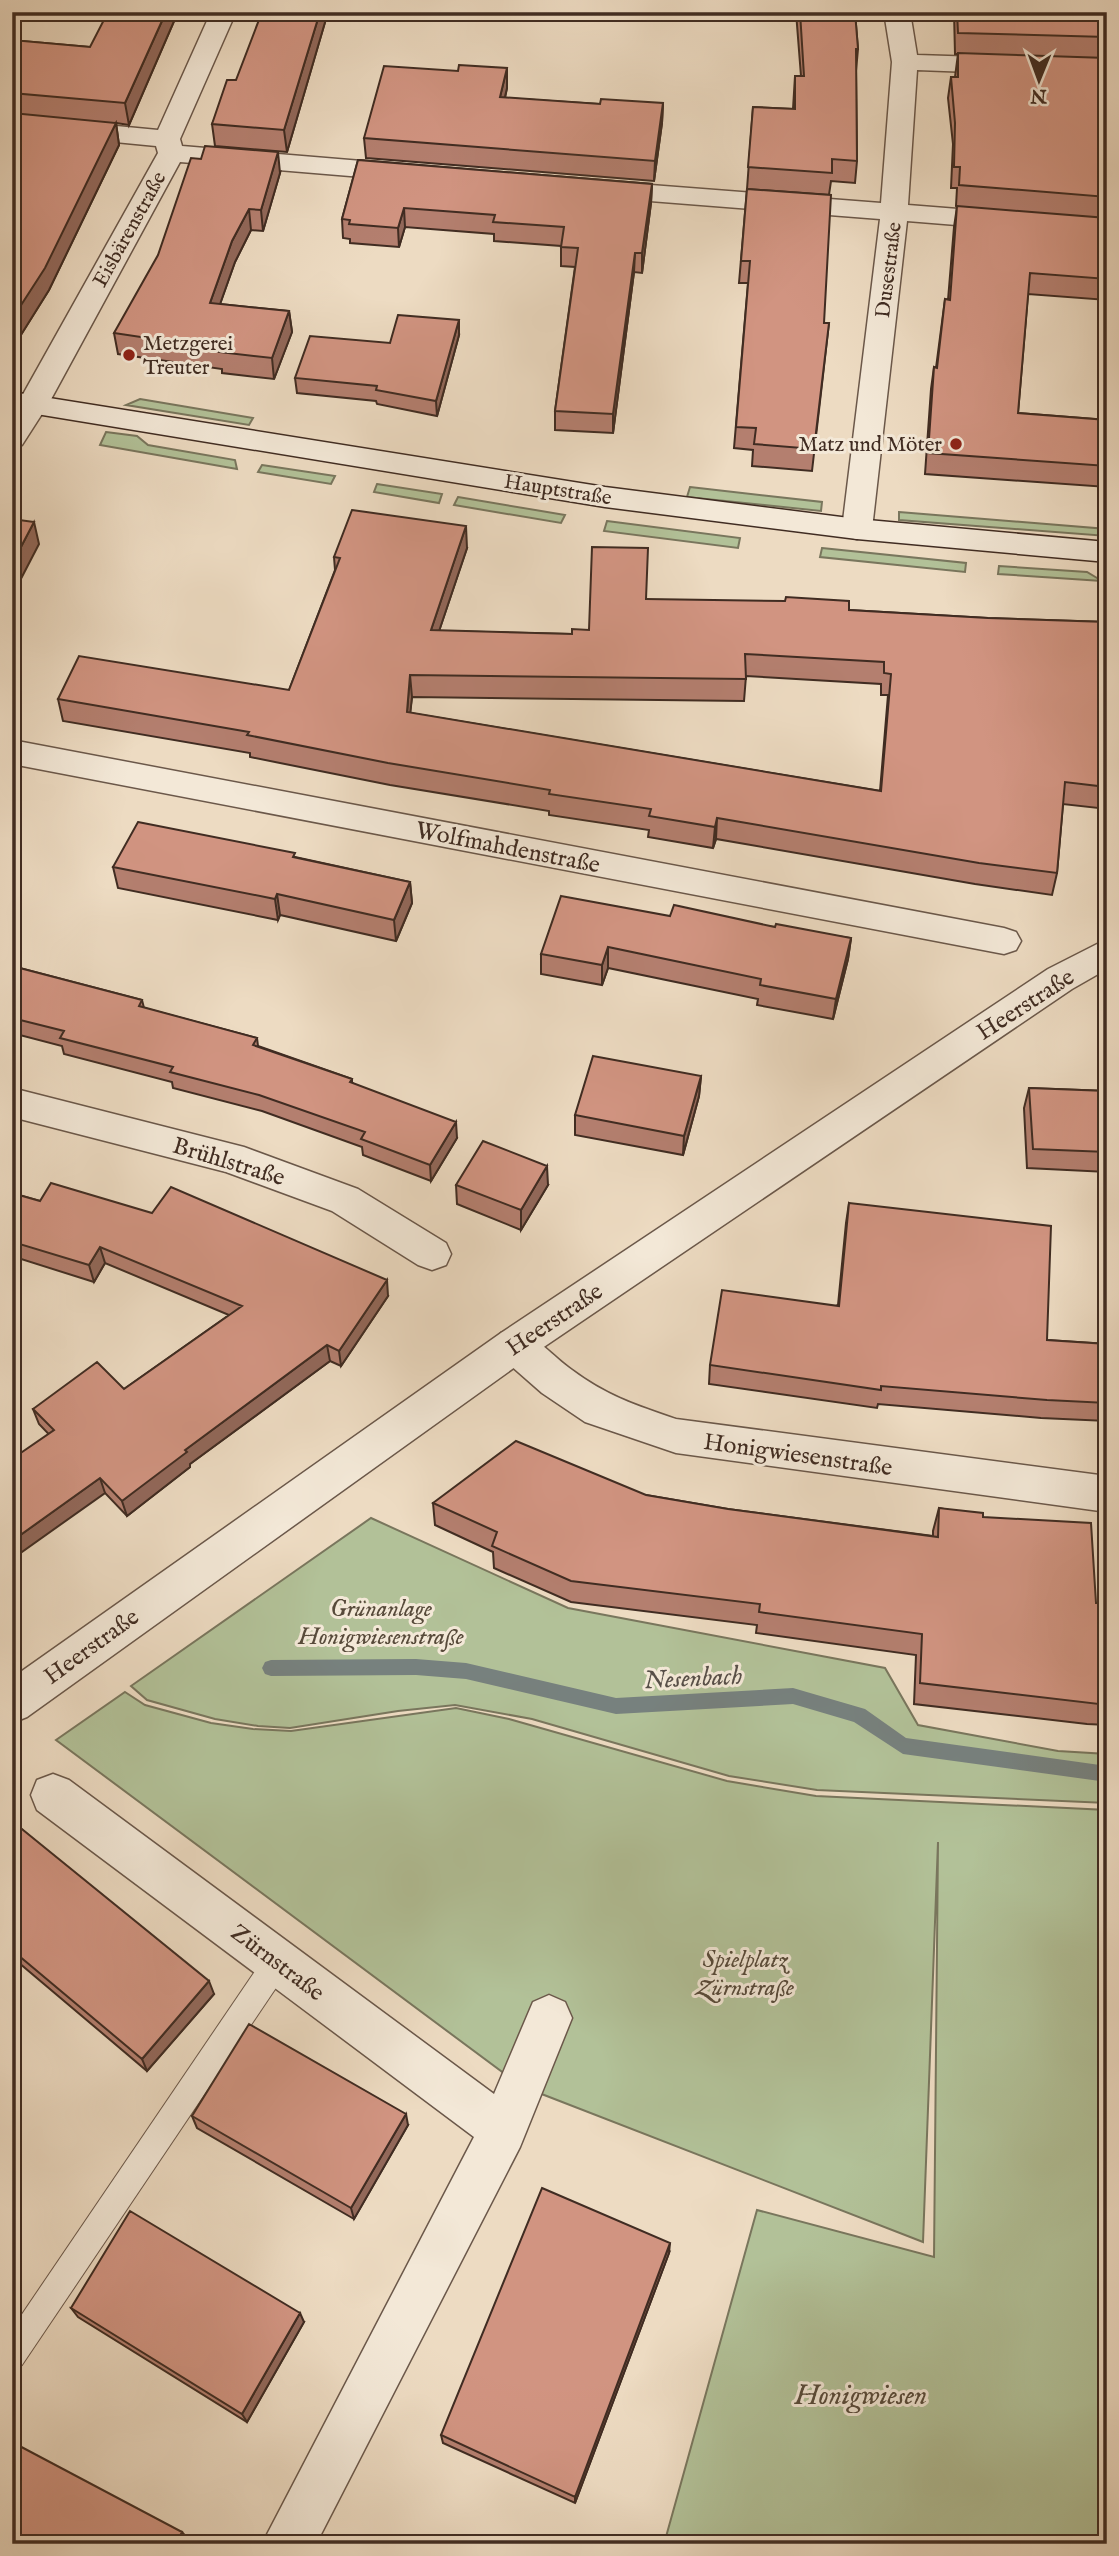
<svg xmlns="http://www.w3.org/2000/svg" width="1119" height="2556" viewBox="0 0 1119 2556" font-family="'IM FELL English',serif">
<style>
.green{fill:#b2c198;stroke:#79765d;stroke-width:2}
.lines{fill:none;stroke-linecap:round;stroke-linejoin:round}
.stream{fill:#77817e;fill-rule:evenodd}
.service-casing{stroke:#6b584a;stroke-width:2}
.minor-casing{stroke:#6b584a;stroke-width:3}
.tertiary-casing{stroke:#6b584a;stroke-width:3}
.secondary-casing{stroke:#402c22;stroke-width:3}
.service{fill:#f3e8d7;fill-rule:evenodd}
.minor{fill:#f3e8d7;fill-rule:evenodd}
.tertiary{fill:#f3e8d7;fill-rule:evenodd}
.secondary{fill:#f3e8d7;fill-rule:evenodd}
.wall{fill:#b47f6f;stroke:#402c22;stroke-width:2;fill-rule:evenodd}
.shaded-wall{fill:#92685a;stroke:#402c22;stroke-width:2}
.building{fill:#d19481;stroke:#402c22;stroke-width:2;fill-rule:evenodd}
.poi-dot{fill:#8f2418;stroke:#f3e8d7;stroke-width:2.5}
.labels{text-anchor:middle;stroke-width:6;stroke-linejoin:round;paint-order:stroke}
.far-street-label{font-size:21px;fill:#402c22;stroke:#f3e8d7}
.far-poi-label{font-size:21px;fill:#402c22;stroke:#f3e8d7;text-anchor:start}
.street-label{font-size:24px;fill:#402c22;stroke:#f3e8d7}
.park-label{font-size:24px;font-style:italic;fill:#574a3a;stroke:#f3e8d7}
.water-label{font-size:26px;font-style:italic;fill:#574f48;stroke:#f3e8d7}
.near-park-label{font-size:28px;font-style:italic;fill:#574a3a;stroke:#f3e8d7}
</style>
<rect width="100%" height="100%" fill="#eddbc2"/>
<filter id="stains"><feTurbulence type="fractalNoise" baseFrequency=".00286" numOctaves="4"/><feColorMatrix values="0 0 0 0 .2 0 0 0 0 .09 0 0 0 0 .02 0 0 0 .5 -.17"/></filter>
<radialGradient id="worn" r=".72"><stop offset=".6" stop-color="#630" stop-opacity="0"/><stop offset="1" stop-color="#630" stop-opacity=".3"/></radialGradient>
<!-- green -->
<path class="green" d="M140,399L253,418L249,425L126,405Z
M106,432L137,436L148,445L235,460L237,469L100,445Z
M262,465L335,476L331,484L258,472Z
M377,484L442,494L439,503L374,492Z
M690,487L822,502L821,511L687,497Z
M458,497L565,515L561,523L454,505Z
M899,512L1107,529V536L899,520Z
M607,521L740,538L738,548L604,531Z
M822,548L966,563L965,572L820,557Z
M999,566L1087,572L1102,581L998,574Z
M371,1518L568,1608L885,1668L918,1725L1058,1751L1107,1754V1803L817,1790L729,1776L532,1719L455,1705L398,1711L290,1728L258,1726L215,1719L147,1700L131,1686Z
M125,1692L145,1705L211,1723L253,1729L291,1731L456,1708L509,1719L727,1781L816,1796L1107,1810V2544H664L757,2210L934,2257L938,1842L923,2242L521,2086L56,1740Z"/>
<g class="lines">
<!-- stream -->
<path class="stream" d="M416,1659L466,1663L616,1698L793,1688L865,1709L906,1738L1107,1766V1782L903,1754L854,1722L793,1704L616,1714L466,1679L416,1675L271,1676L265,1674L262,1668L265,1662L271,1660Z"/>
<!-- service casing -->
<g class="service-casing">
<path id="service" d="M278,1948L288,1952L292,1961L288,1970L22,2365L12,2370V2329L268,1952Z"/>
</g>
<!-- minor casing -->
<g class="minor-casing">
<path id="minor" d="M211,12H236L180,139L182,146L410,165L419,167L423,173L419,179L410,181L180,162L49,403L22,445L12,447V414L158,153L156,146L12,132V116L158,130Z
M884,12H910L917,55L1107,61V77L917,70L908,205L1107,221V237L907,221L872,529L868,536L857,539L846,536L842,529L880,219L599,197L589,195L585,189L589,183L599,181L881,203L892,62Z
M12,740L1004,928L1016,932L1021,941L1016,950L1004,954L12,764Z
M12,1088L244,1147L358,1189L446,1243L451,1254L446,1265L432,1270L418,1265L332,1211L226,1172L12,1117Z
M515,1328C538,1337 552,1356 572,1370C607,1396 635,1405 676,1419L1107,1476V1512L676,1453L585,1422L542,1393L501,1357L495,1345L501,1333Z
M53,1774L69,1780L494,2094L533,2002L549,1995L565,2002L572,2018L520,2147L316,2544H262L474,2137L37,1810L31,1795L37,1780Z"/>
</g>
<!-- tertiary casing -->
<g class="tertiary-casing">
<path id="tertiary" d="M1107,939V969L1072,989L529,1357L27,1717L12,1723V1678L501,1333L1048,969Z"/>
</g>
<!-- secondary casing -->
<g class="secondary-casing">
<path id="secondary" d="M12,392L605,487L857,519L1107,542V562L857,539L605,507L12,410Z"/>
</g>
<!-- service -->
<use href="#service" class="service"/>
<!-- minor -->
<use href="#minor" class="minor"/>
<!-- tertiary -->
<use href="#tertiary" class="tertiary"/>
<!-- secondary -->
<use href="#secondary" class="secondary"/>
</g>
<!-- wall -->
<path class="wall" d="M178,12L129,125L116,123L119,145L49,290L19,338L12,337V40L90,47Z
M328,12L287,152L215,146L212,124L236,80Z
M796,12H855L858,49L856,71L857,161L855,183L831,181L829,195L747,189L753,107L793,109L795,76H801Z
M954,12H1107V300L1028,294L1018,413L1107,420V487L925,474L931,389L934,367L936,368L945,299L948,300L954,227L957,207L956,206L957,188H951L953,144L948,98L951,77H955L958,54H955Z
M507,68V88L505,98L600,104L663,103L662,123L654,181L366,158L364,138L458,71Z
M358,160L652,184L651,203L642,273L634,272L613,433L555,430V411L575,267L561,266V246L494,241V234L405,227L399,247L350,243V239L343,238L342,219Z
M280,173L263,231L251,230L235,262L220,304L289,311L292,332L274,379L222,373V369L118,354L114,333Z
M747,189L824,323H829L812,471L752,466L753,450L734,448L748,283H739Z
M459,335L437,416L377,404L376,401L297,393L295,378L390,343Z
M467,548L439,631L572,634L589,630L646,599L849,610L988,618L1107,622V809L1063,804L1057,873L1052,895L975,884L716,839L713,848L648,837L649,830L549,815V811L390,785L250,757V753L63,721L58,699L289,690L335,570L334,557ZM746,676L881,684V695H888L880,791L410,713L412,697L744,701Z
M295,857L410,882L412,903L396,941L280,915L278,920L118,888L113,867Z
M670,916L775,927L851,938L848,959L833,1019L757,1005L758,999L608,968L602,985L541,974V954Z
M12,966L142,1000L144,1008L257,1038L258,1046L352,1079V1083L457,1138L431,1181L363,1155L362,1147L262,1111L173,1088L172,1082L64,1054L62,1046L12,1033Z
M701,1076L699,1096L683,1155L575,1135V1115Z
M1029,1088L1107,1091V1172L1027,1168L1024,1108Z
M456,1185H548L521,1230L457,1204Z
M12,1193L40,1201L388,1296L341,1366L330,1361L190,1464V1467L127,1516L39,1424L33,1409L124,1389L229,1315L105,1263L94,1282L21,1259L18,1251L12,1249Z
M849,1203L1047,1340L1107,1344V1421L1041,1418L878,1404L877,1408L709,1384L710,1365L838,1305L846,1223Z
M646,1495L728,1509L933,1536V1531L939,1508L983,1517L1096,1603H1107V1725L1087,1724L914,1704L916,1655L756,1633L757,1625L571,1602L494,1568L493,1552L435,1525L433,1503Z
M12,1821L214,1994L147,2071L12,1957Z
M192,2116L408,2125L354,2219L197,2128Z
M669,2253L575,2503L443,2443L441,2435Z
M71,2308L304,2322L247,2422L78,2317Z"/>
<!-- shaded-wall -->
<path class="shaded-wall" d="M166,12H178L129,125L125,103Z
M320,12H328L287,152L284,130Z
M507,68V88L500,118V97Z
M663,103L662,123L654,181L655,161Z
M116,123L119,145L49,290L19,338L14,316Z
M278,152L280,173L263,231L261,210Z
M652,184L651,203L642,273V253Z
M404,208L405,227L399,247L398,228Z
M249,209L251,230L235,262L213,324L210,303L232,241Z
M635,253L634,272L613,433V414Z
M289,311L292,332L274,379L272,358Z
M459,320V335L437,416L436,401Z
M34,522L39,544L12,596V564Z
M466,526L467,548L432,652L431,630Z
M410,675L412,697L408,734L407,712Z
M717,818L716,839L713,848L715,827Z
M410,882L412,903L396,941L394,920Z
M277,894L280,915L278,920L275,899Z
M851,938L848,959L833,1019L836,999Z
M608,947V968L602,985V965Z
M701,1076L699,1096L683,1155L684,1136Z
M456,1122L457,1138L431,1181L430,1165Z
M547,1166L548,1185L521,1230V1210Z
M100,1247L105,1263L94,1282L89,1265Z
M387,1280L388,1296L341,1366L339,1351Z
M327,1345L330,1361L190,1464V1467L127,1516L122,1501L185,1450Z
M100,1478L105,1493L12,1559V1541Z
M209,1981L214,1994L147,2071L142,2059Z
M406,2114L408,2125L354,2219L351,2208Z
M670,2243L669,2253L575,2503V2497Z
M300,2313L304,2322L247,2422L242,2414Z
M182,2532L187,2538L185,2544H176Z"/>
<!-- building -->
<path class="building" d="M108,12H166L125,103L12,93V40L90,47Z
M262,12H320L284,130L212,124L227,80H236Z
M800,12H855L858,49H856L857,161L832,159V173L748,167L753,107L795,109V76H804Z
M957,12H1107V37L958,33Z
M958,53L1107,58V197L959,185L960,167H954L955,123L951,77H958Z
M459,65L507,68L500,97L600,104L601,99L663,103L655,161L364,138L384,66L458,71Z
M12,113L116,123L45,268L14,316H12Z
M205,146L278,152L261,210L249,209L232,241L210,303L289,311L272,358L219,352L221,349L114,333L158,255L191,158L201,159Z
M358,160L652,184L642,253H635L613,414L555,411L578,248L561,247L564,227L493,222L495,215L404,208L398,228L349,224L350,220L342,219Z
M747,189L831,195L824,323H829L814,449L754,444L756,428L736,427L750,261H741Z
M957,206L1107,218V279L1030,273L1018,413L1107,420V466L928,453L934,367L937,368L945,299L950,300Z
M398,315L459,320L436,401L376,390L377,386L295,378L310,336L390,343Z
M352,510L466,526L431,630L572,634V629L589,630L592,547L648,548L646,599L785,601L786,597L849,601V610L988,618L1107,622V787L1065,782L1057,873L979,863L717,818L715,827L649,816L651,809L549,794L550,790L388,763L247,735L249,732L58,699L79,656L289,690L340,558L334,557ZM745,654L884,662V673L891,674L881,791L407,712L410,675L746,679Z
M12,519L34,522L12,564Z
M138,822L295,853L293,857L410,882L394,920L277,894L275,899L113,867Z
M561,896L670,916L674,905L775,927L776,924L851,938L836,999L760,985L761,979L608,947L602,965L541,954Z
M12,966L142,1000L139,1006L257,1038L253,1045L352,1079L350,1082L456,1122L430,1165L361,1139L365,1132L259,1095L170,1072L173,1067L60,1038L64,1031L12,1018Z
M593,1056L701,1076L684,1136L575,1115Z
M1029,1088L1107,1091V1152L1033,1149Z
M483,1141L547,1166L521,1210L456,1185Z
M51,1183L152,1213L171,1187L387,1280L339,1351L327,1345L185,1450L187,1452L122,1501L100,1478L12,1541V1459L54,1430L33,1409L97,1362L124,1389L242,1306L100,1247L89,1265L16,1243L19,1237L12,1235V1193L40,1201Z
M849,1203L1051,1226L1047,1340L1107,1344V1403L1047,1400L881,1386V1390L710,1365L722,1290L839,1306Z
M516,1441L646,1495L728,1509L938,1537L939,1508L983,1513V1517L1091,1523L1096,1603H1107V1705L920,1683L922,1634L759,1612L760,1604L571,1581L492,1546L497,1532L433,1503Z
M12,1821L209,1981L142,2059L12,1950Z
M249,2024L406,2114L351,2208L192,2116Z
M542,2188L670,2243L575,2497L441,2435Z
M130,2211L300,2313L242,2414L71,2308Z
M12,2442L182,2532L176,2544H12Z"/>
<!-- markers -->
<g class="poi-dot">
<circle cx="129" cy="355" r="7"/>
<circle cx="956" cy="444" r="7"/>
</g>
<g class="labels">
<!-- far-street labels -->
<g class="far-street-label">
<text transform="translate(129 229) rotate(-61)" y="7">Eisbärenstraße</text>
<text transform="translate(888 270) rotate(-83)" y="7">Dusestraße</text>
<text transform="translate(558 489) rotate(9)" y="7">Hauptstraße</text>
</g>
<!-- far-poi labels -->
<g class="far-poi-label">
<text x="143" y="350">Metzgerei<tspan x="143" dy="24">Treuter</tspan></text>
<text x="942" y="451" text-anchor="end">Matz und Möter</text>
</g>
<!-- street labels -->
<g class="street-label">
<text transform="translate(508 847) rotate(11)" y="8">Wolfmahdenstraße</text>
<text transform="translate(1025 1004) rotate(-33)" y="8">Heerstraße</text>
<text transform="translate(229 1161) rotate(17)" y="8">Brühlstraße</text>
<text transform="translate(554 1319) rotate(-34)" y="8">Heerstraße</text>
<text transform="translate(798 1454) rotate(8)" y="8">Honigwiesenstraße</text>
<text transform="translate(91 1646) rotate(-36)" y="8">Heerstraße</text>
<text transform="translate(278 1962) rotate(37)" y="8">Zürnstraße</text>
</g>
<!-- park labels -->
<g class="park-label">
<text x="381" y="1616">Grünanlage<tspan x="381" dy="28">Honigwiesenstraße</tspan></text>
<text x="745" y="1967">Spielplatz<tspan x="745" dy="28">Zürnstraße</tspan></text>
</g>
<!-- water labels -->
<g class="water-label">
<text transform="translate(693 1677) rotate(-3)" y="9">Nesenbach</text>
</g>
<!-- near-park labels -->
<g class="near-park-label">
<text x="861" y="2404">Honigwiesen</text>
</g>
</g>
<!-- margin -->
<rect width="1119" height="2556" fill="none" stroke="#eddbc2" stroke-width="42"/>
<rect x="14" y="14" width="1091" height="2528" fill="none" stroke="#402c22" stroke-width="3.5"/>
<rect x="21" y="21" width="1077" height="2514" fill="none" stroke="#402c22" stroke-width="2"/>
<!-- north arrow -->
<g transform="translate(1039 80) rotate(181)" stroke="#f3e8d7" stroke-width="5" paint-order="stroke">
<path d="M0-5L12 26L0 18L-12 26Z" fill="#402c22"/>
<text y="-10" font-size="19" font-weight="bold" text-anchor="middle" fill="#402c22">N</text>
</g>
<rect width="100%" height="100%" filter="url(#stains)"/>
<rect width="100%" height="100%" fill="url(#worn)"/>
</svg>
